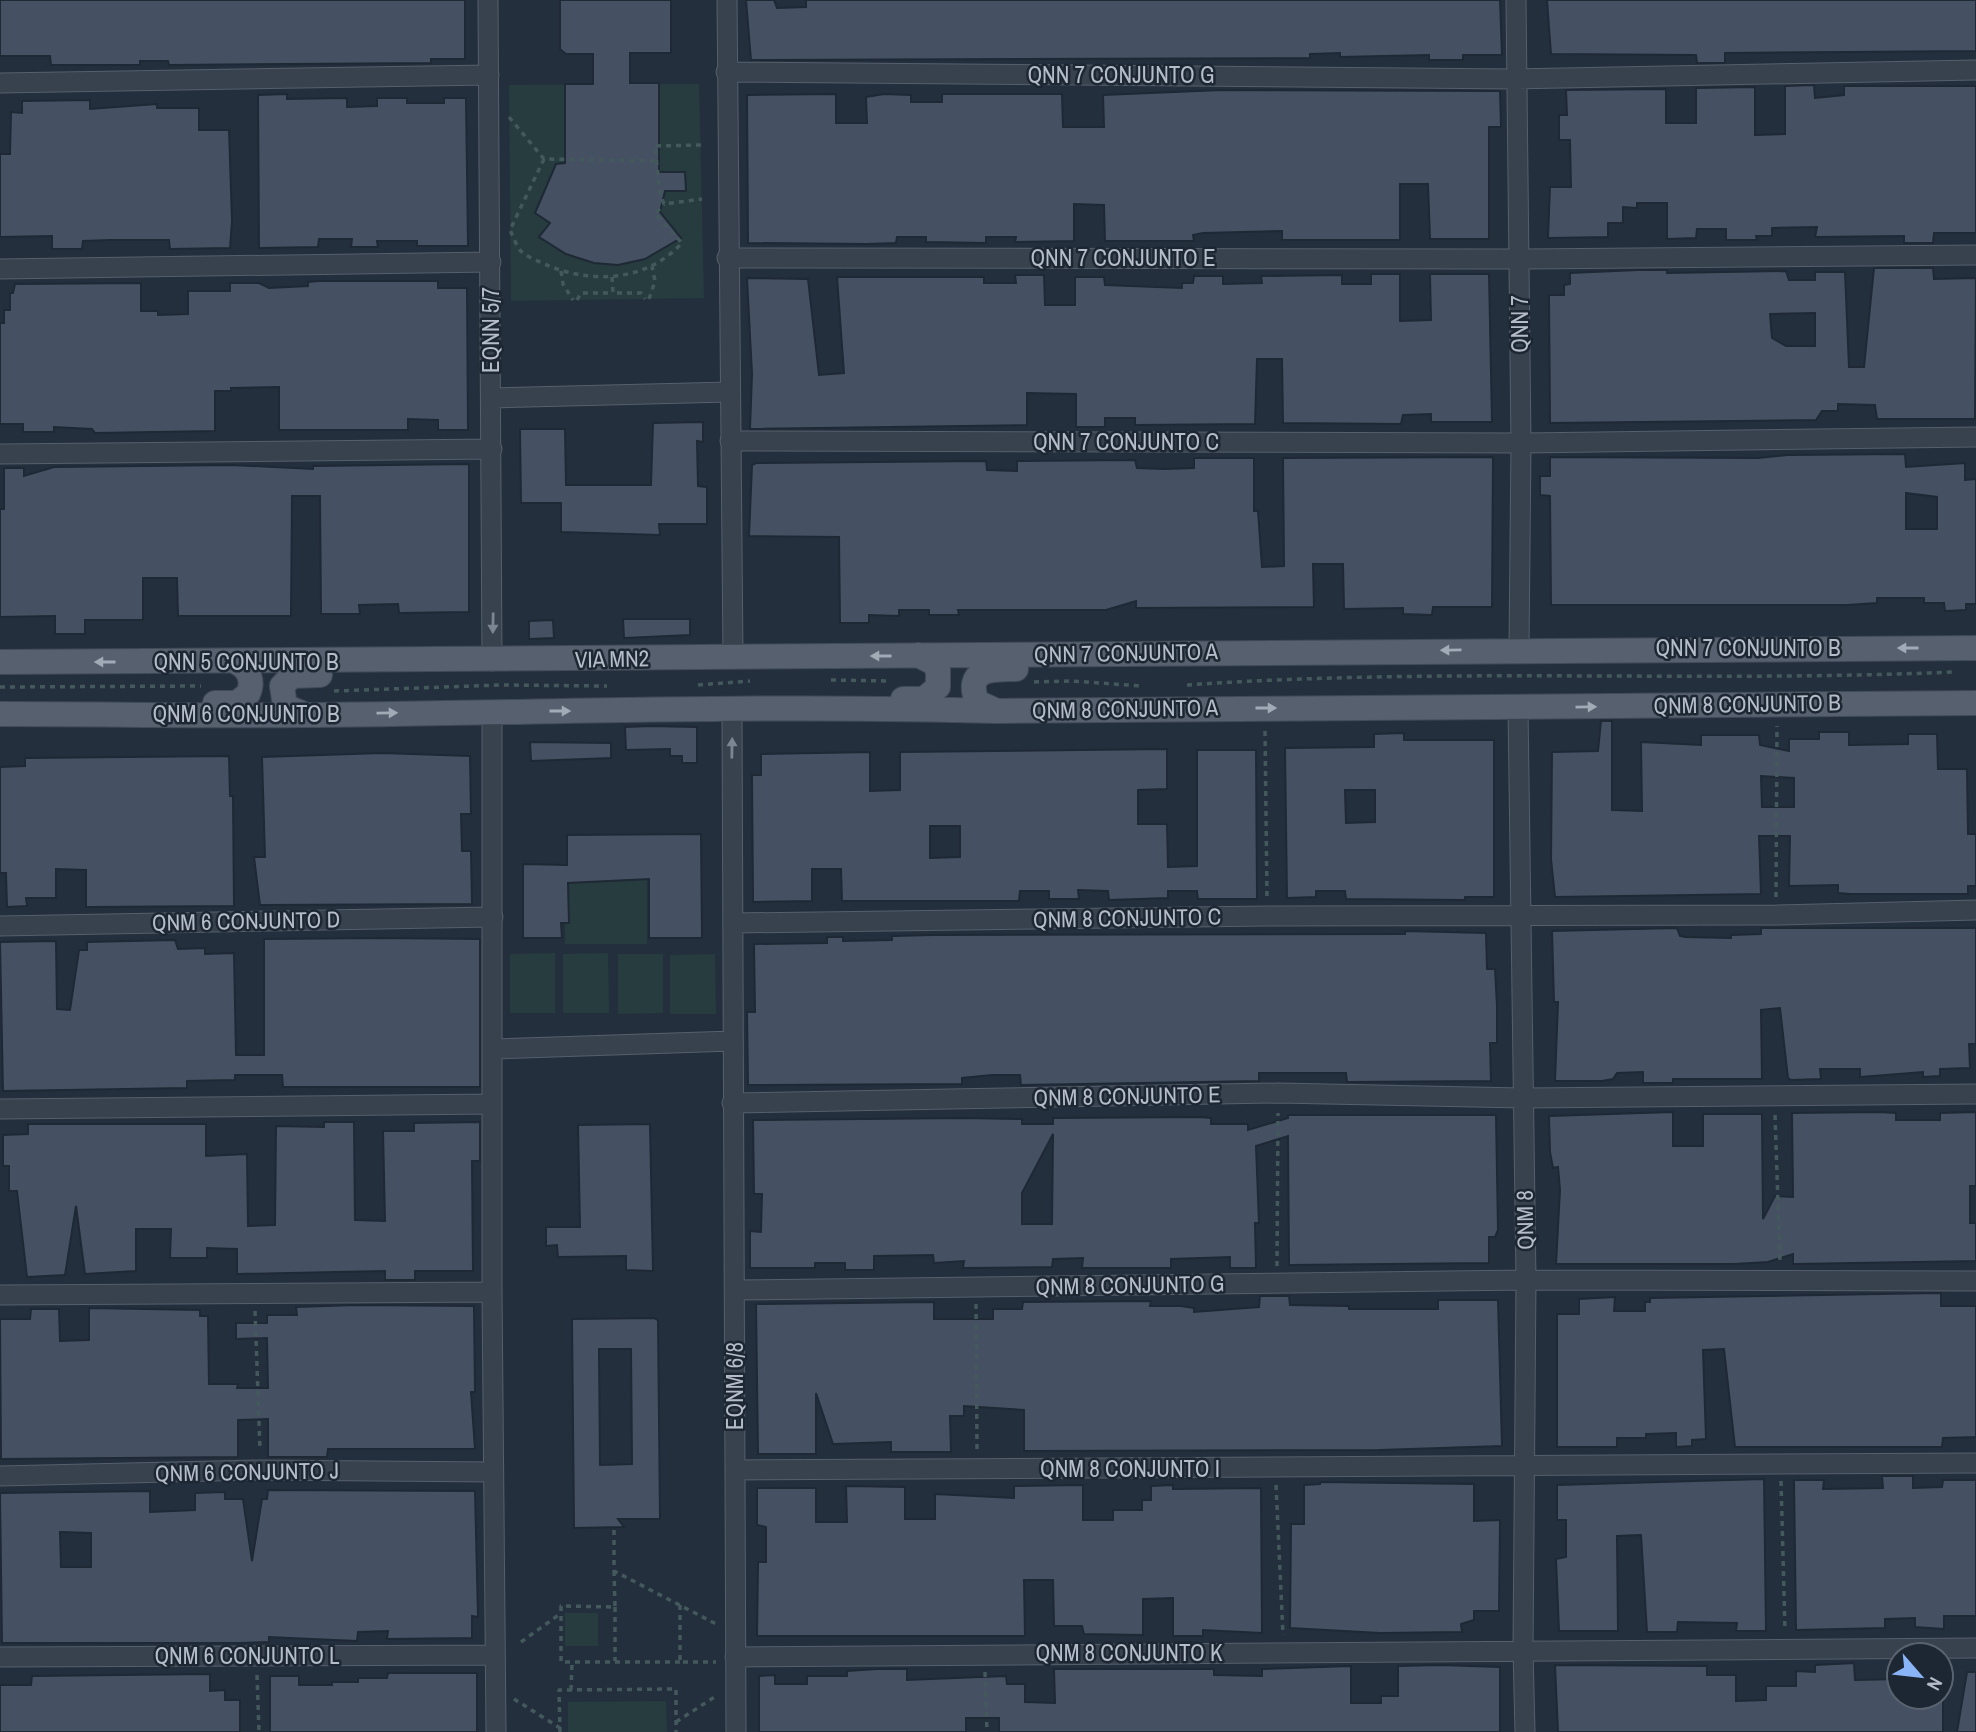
<svg xmlns="http://www.w3.org/2000/svg" width="1976" height="1732" viewBox="0 0 1976 1732" font-family="'Archivo Narrow',sans-serif">
<style>
.green{fill:#263c3f}
.building{fill:#455162;stroke:#1f2835;stroke-width:2;fill-rule:evenodd}
.lines{fill:none;stroke-linecap:round;stroke-linejoin:round}
.minor-casing{stroke:#565f6c;stroke-width:21}
.major-casing{stroke:#414a57;stroke-width:26}
.path{stroke:#44595c;stroke-width:3.5;stroke-dasharray:5 5;stroke-linecap:butt}
.minor{stroke:#38414e;stroke-width:19}
.major{stroke:#56606e;stroke-width:24}
.oneway{fill:#7c8592}
.oneway2{fill:#a1aab7}
.labels{text-anchor:middle;stroke-width:5;stroke-linejoin:round;paint-order:stroke}
.street-label{font-size:23px;fill:#b4bcc9;stroke:#1d2633}
</style>
<rect width="100%" height="100%" fill="#242f3e"/>
<!-- green -->
<path class="green" d="M699,84L704,298L511,301L509,85Z
M647,878V944H565V879Z
M555,953V1013H510V954Z
M608,953L609,1013H563V954Z
M618,954H663V1013L618,1014Z
M715,954L716,1014H670V955Z
M565,1613H598V1646H565Z
M666,1701L667,1732H568V1702Z"/>
<!-- building -->
<path class="building" d="M0,0H465V59H431V63L169,65L168,61H140V65H51L50,56H0Z
M560,0H671V53H630V83H659V172H685L686,191H665L660,212L681,238L645,259L618,265L594,263L566,254L539,237L550,223L535,213L556,164L565,163V84H593V54H566L560,49Z
M746,0H774L777,8L806,7V0H1500L1502,55H1463V60H1429V55L1340,57V53L1310,54V58L751,60Z
M1547,0H1976V51L1725,53V63H1697L1696,55L1551,54Z
M1814,85L1815,98L1844,95V86H1976V233H1934L1933,243H1904V236L1815,237L1817,227L1772,228V236H1756L1757,240H1726V229H1697L1696,238L1667,239V203H1637V208L1623,207V223H1608V237L1548,238L1550,187H1571L1570,140H1559V115H1567L1566,90L1666,89V123H1696V88L1755,87V135L1785,134V86Z
M1222,90L1500,91L1501,127H1489V239H1430L1428,184H1400V240H1282V231L1203,233L1193,235L1194,241H1105L1104,205L1074,204V241L1015,242L1016,237H986V243L926,242V237H897L896,243L867,244L748,243L747,95L836,94V123H867L866,97L884,94L911,95V102H942V94H1062L1063,127H1104L1103,95Z
M287,94V99L347,98V107L377,106V98H407V103H444V98H466L468,246H417V241H377L378,247H351L352,239H319L318,247L259,248L258,95Z
M90,100V109L157,104V108H199V130H229L232,221L230,248L170,249L169,240H111L83,241L82,249H52V236L0,237V154H10L11,112L22,113V101Z
M1874,268H1933L1934,279L1976,278L1975,419H1877L1875,405L1838,404V411H1822L1816,420L1550,423L1549,295H1564V285L1570,284V273L1638,270H1667V273L1786,271L1789,280H1815V272H1845L1849,367H1864ZM1815,313V346H1786L1772,338L1770,314Z
M1371,274H1400V321L1431,320L1430,274H1489L1492,422H1431V414L1403,415L1401,424L1283,423L1282,359H1257L1255,424L1135,425V418H1105V427H1076V394L1027,393V425L750,429L752,374L747,278L808,279L819,375L844,373L837,277H984V283H1016L1015,275H1044L1045,305H1075V277H1104L1105,285L1182,288V283H1193L1194,276H1223V284L1262,283L1261,276L1342,275V284H1371Z
M319,281H438V288H467L468,430H438V420L408,419V430H279V387L231,388V391H215V431L95,433L92,429L54,427V432H23V424H0V323H4V310H10V293H13L15,284L141,283V311H158V315L188,314V291H230V283H259L269,288L308,286V282Z
M703,422V442L697,441L698,486L707,487V524H659L660,535L561,532V503H521L520,429H565L566,485H651L653,423Z
M1905,454L1906,467L1965,463V480L1976,479V604H1966V610L1945,611L1944,603H1924V598H1877V603L1847,605H1551L1550,496L1540,495V476H1550V457L1758,458L1787,455ZM1906,493L1937,497V529H1906Z
M1493,457L1492,607H1433L1432,615L1403,614V608L1344,609L1343,564H1313L1314,607L1136,608V601L1106,610H958L959,615H929V610H899V616L869,615V623H840L839,537L749,536L752,465L756,463L986,461L987,470L1017,471V461L1135,460L1137,468L1165,469L1194,468V458H1254V511H1258L1262,567L1284,566L1283,458Z
M469,464V612L399,613L398,604L359,605L360,614H321L320,496H292L291,616H178L177,578H143V620H85V634H55V616L0,617V509H4V468H24V476L54,467L231,465L313,469V466Z
M623,619H690V635L624,638Z
M553,620L554,638L529,639V621Z
M1601,721H1612V810L1642,811L1641,742L1701,745V735H1759L1760,745L1789,751V739H1819V732H1849V745L1908,744V734H1937L1938,769H1967L1968,834H1976V886H1968V894H1850L1838,893V885L1789,886L1790,836H1759L1761,894L1555,897L1551,859L1552,752L1598,751ZM1761,776L1794,778V807H1762Z
M649,726L697,727V763H682V756H670V749L626,750L625,727Z
M1404,733V740H1494V897H1465V900L1346,899L1345,891H1316V897L1287,898L1285,748L1374,747V734ZM1345,790H1375V822L1346,823Z
M530,742L611,743V758L531,761Z
M1167,749V789L1138,790V824H1167L1168,867L1197,866V750H1256L1257,899H1198L1197,891H1168V898L1109,900L1108,891L1078,890L1079,899H1049V891H1020L1019,901H842L841,869H812V901L753,902L752,775H761V754L870,752V791L900,790V752ZM930,826H960V857L930,858Z
M382,753L470,756L471,814H461L462,851H471L472,904L260,905L254,857H265L262,757Z
M229,756L230,796H233L234,906L86,907V870L56,869V898H26L27,906L7,907L6,873H0V767L25,766V758Z
M701,834L702,938H649V879L568,883L569,923H561L562,938H523V864L567,865V835Z
M1677,928L1680,936L1685,937L1731,938V935L1761,934V928H1976V1044H1969L1970,1068L1940,1069V1076L1923,1077V1072L1860,1077V1069H1820L1821,1079L1791,1080L1788,1078L1780,1008L1761,1010L1762,1079H1673V1083H1643V1072L1617,1073L1613,1079L1602,1081H1555L1558,1002H1554L1552,931Z
M1405,931L1486,933L1487,969H1495L1497,1006V1043H1490L1491,1081L1347,1082L1346,1073H1259V1081L1021,1085L1020,1075H992L962,1078V1084L748,1085L747,1012H755L754,944L827,943V937H843V941L892,940V936L932,935L1405,934Z
M383,938L480,939V1087H283L282,1075H235V1080L187,1081V1088L3,1091L0,942L56,941L57,1009L70,1010L79,950H87V942L175,940L178,949L205,948V954L234,953L236,1055H264V939Z
M1673,1112V1146H1703V1114H1762L1763,1219L1775,1196L1793,1197L1792,1113L1880,1112L1896,1113V1120H1940V1113L1976,1112V1186H1970V1223H1976V1261L1793,1264V1254L1768,1262L1734,1264H1556L1560,1190L1558,1167L1553,1168L1550,1152L1549,1116Z
M1288,1115H1496L1498,1230L1495,1237H1489V1263L1289,1265L1288,1136L1256,1146L1259,1223H1255L1256,1268H1230V1257L1171,1259V1268H1082L1083,1258L1053,1259L1052,1267L963,1268L964,1261L934,1263L933,1255L874,1256V1270H845V1263H815V1268H750V1231L761,1232L762,1194H754L753,1120L963,1118L1022,1119V1124H1053V1118L1200,1117L1211,1118V1124H1248V1130L1288,1118ZM1053,1134L1052,1224H1022V1193Z
M324,1122H354L355,1220L385,1221L383,1131H414V1123L480,1122V1161H472L473,1271H415V1280H385V1271L237,1274V1249L207,1248V1258H170L171,1229H136V1271L85,1274L76,1206L65,1275L27,1277L17,1191H9V1166H3V1135L28,1134V1124H206V1156L247,1154L248,1226L275,1225L276,1126L324,1127Z
M650,1124L653,1271L626,1270V1256L558,1257L557,1245L546,1246V1227H580L578,1125Z
M1941,1293V1306H1976V1437L1943,1438L1942,1447H1735L1724,1349L1703,1350L1706,1439L1692,1440V1446L1676,1447V1433L1646,1434V1438H1617V1447H1557V1314H1579V1299L1615,1297L1614,1311H1645V1302H1650V1298Z
M1260,1296H1289L1290,1305L1349,1306V1309H1438V1300H1498L1502,1446L1379,1450L1024,1451V1410L964,1406V1416H950L951,1452H891V1442L833,1444L816,1393V1454H758L756,1304L934,1302V1319H993V1309H1022L1023,1302L1151,1301L1150,1306H1181L1194,1308V1312L1259,1307Z
M356,1305L474,1306L475,1392H471L475,1449H328L327,1457H268V1419L238,1420V1457L1,1459L0,1319H30L31,1309H59L60,1341L89,1340V1308L200,1310V1316H208L209,1384H238L237,1388H268L267,1338L236,1339V1323H267V1315H297L296,1307Z
M654,1318L658,1320L660,1519H618L624,1527L574,1528L572,1319ZM599,1349H631L632,1464L600,1465Z
M1882,1476H1913V1488L1942,1487L1943,1480H1976V1616H1944V1629L1915,1627V1618L1885,1619V1628L1796,1630L1794,1480H1824L1823,1489L1883,1488Z
M1764,1479L1766,1631H1736L1737,1623L1678,1622L1677,1632H1647L1641,1535L1617,1536L1618,1631H1559L1556,1559L1566,1557V1520H1557V1485Z
M1320,1482L1474,1484V1521L1500,1520L1499,1611H1474V1620L1461,1624L1462,1632L1380,1633L1290,1628L1291,1524H1304V1485L1320,1484Z
M1083,1485V1520H1113V1510H1142V1500H1151V1486L1173,1485V1489L1261,1488L1262,1633L1203,1630V1636H1173V1598L1143,1599V1635L1084,1634L1082,1626H1054L1053,1580H1024L1025,1636H757L758,1562H766V1527L757,1525V1488H816V1522H847L846,1486L905,1487V1519H935V1494L1014,1498V1486Z
M268,1490L475,1491L478,1617L472,1616V1638L387,1639L388,1631L358,1632L357,1641L269,1637V1642L239,1643H2L0,1493L150,1491V1512L195,1510V1493L225,1492V1499H243L252,1561L262,1499H267ZM60,1532L91,1533V1567H61Z
M1854,1663L1855,1680L1899,1679V1697H1943V1732H1558L1555,1665L1707,1666V1675H1736V1701L1766,1700V1686H1796V1671L1815,1672V1665Z
M1440,1665L1500,1667V1732H999V1718H966V1732H759V1676L775,1675V1684H807V1676H847V1671L877,1669H907V1680L1006,1676L1007,1684H1025V1702L1055,1703L1054,1669H1214V1675L1262,1676V1669L1351,1666V1703H1381V1696H1398V1666Z
M1967,1672H1976V1732H1957Z
M388,1673H477V1732H270V1676H299V1685H332V1682H358V1678H387Z
M210,1674V1691L225,1690V1700H240V1732H0V1685H31L32,1676Z"/>
<g class="lines">
<!-- minor casing -->
<g class="minor-casing">
<path id="minor" d="M488,0L492,661
M727,0L733,657
M1516,0L1521,443L1519,649
M726,72L1516,79L1976,70
M0,83L489,75
M727,258L1520,259L1976,255
M0,269L491,262
M492,398L729,392
M730,441L1521,443L1976,437
M0,454L492,449
M1518,708L1526,1280L1523,1650L1525,1732
M492,711V1292L496,1732
M732,711L736,1732
M734,923L1268,916L1776,915L1976,910
M0,926L493,917
M492,1049L733,1041
M732,1103L1278,1093L1522,1098L1976,1094
M0,1109L492,1104
M735,1290L1526,1280L1976,1281
M0,1295L492,1292
M735,1470L1976,1463
M0,1476L260,1470L493,1472
M0,1657L495,1655
M735,1657L1976,1648"/>
</g>
<!-- major casing -->
<g class="major-casing">
<path id="major" d="M0,662L1976,648
M903,699H924L938,687V669L932,662L918,655
M215,703H237L248,694C254,681 249,668 236,662
M997,711L977,702C964,668 993,669 1016,669
M0,714C103,714 205,716 308,715C537,713 767,704 997,711L1976,703
M306,715L285,706L282,686L292,676L320,675"/>
</g>
<!-- path -->
<path class="path" d="M509,117L544,159L655,161
M701,145L655,146L660,194L664,204L702,199
M544,159L510,230C513,236 516,245 520,250C526,257 541,262 549,266C594,284 647,281 682,243L655,214L664,204
M561,271L563,284L573,300
M612,277L613,293H641L645,299
M649,299L655,281L652,266
M577,300L581,293H613
M831,680L890,681
M1034,682L1072,681L1141,686
M698,685L750,681
M1187,685C1442,667 1698,683 1953,672
M0,687L201,686
M334,691L501,685L607,686
M1265,731L1267,898
M1776,897L1777,726
M1775,1115L1780,1262
M1277,1266L1278,1113
M976,1304L977,1450
M255,1311L260,1450
M1781,1481L1785,1631
M1276,1485L1283,1635
M614,1530V1571L718,1625
M614,1571L615,1607L561,1606V1662H680
M680,1605V1662H716
M615,1607V1661
M521,1642L560,1614
M985,1672L987,1732
M257,1675L259,1732
M571,1690L572,1662
M514,1699L560,1728
M676,1722L716,1696
M560,1732L559,1690L676,1689V1732"/>
<!-- minor -->
<use href="#minor" class="minor"/>
<!-- major -->
<use href="#major" class="major"/>
</g>
<!-- one-way arrows -->
<defs><path id="oneway-solid" d="M-6-.8H1V-3.2L6.5 0L1 3.2V.8H-6Z" transform="scale(1.75)"/></defs>
<g class="oneway">
<use href="#oneway-solid" transform="translate(493 623) rotate(91)"/>
<use href="#oneway-solid" transform="translate(732 748) rotate(-89)"/>
</g>
<g class="oneway2">
<use href="#oneway-solid" transform="translate(1908 648) rotate(180)"/>
<use href="#oneway-solid" transform="translate(1451 650) rotate(179)"/>
<use href="#oneway-solid" transform="translate(881 656) rotate(180)"/>
<use href="#oneway-solid" transform="translate(105 662) rotate(180)"/>
<use href="#oneway-solid" transform="translate(1586 707) rotate(-1)"/>
<use href="#oneway-solid" transform="translate(1266 708)"/>
<use href="#oneway-solid" transform="translate(560 711)"/>
<use href="#oneway-solid" transform="translate(387 713) rotate(-1)"/>
</g>
<g class="labels">
<!-- street labels -->
<g class="street-label">
<text x="1121" y="83">QNN 7 CONJUNTO G</text>
<text x="1123" y="266">QNN 7 CONJUNTO E</text>
<text transform="translate(1520 324) rotate(-90)" y="8">QNN 7</text>
<text transform="translate(491 330) rotate(-90)" y="8">EQNN 5/7</text>
<text x="1126" y="450">QNN 7 CONJUNTO C</text>
<text x="1748" y="656">QNN 7 CONJUNTO B</text>
<text transform="translate(1126 653) rotate(-1)" y="8">QNN 7 CONJUNTO A</text>
<text transform="translate(612 659) rotate(-1)" y="8">VIA MN2</text>
<text x="246" y="670">QNN 5 CONJUNTO B</text>
<text transform="translate(1747 704) rotate(-1)" y="8">QNM 8 CONJUNTO B</text>
<text transform="translate(1125 709) rotate(-1)" y="8">QNM 8 CONJUNTO A</text>
<text x="246" y="722">QNM 6 CONJUNTO B</text>
<text transform="translate(1127 918) rotate(-1)" y="8">QNM 8 CONJUNTO C</text>
<text transform="translate(246 921) rotate(-1)" y="8">QNM 6 CONJUNTO D</text>
<text transform="translate(1127 1096) rotate(-1)" y="8">QNM 8 CONJUNTO E</text>
<text transform="translate(1525 1220) rotate(-91)" y="8">QNM 8</text>
<text transform="translate(1130 1285) rotate(-1)" y="8">QNM 8 CONJUNTO G</text>
<text transform="translate(735 1386) rotate(-90)" y="8">EQNM 6/8</text>
<text x="1130" y="1477">QNM 8 CONJUNTO I</text>
<text transform="translate(247 1472) rotate(-1)" y="8">QNM 6 CONJUNTO J</text>
<text x="1129" y="1661">QNM 8 CONJUNTO K</text>
<text x="247" y="1664">QNM 6 CONJUNTO L</text>
</g>
</g>
<!-- north arrow -->
<g transform="translate(1920 1676) rotate(118)"><circle r="33" fill="#1d2633" stroke="#59626f" stroke-width="2"/>
<path d="M0-5L12 26L0 18L-12 26Z" fill="#8ab4f8"/>
<text y="-10" font-size="19" font-weight="bold" text-anchor="middle" fill="#b4bcc9">N</text>
</g>
</svg>
